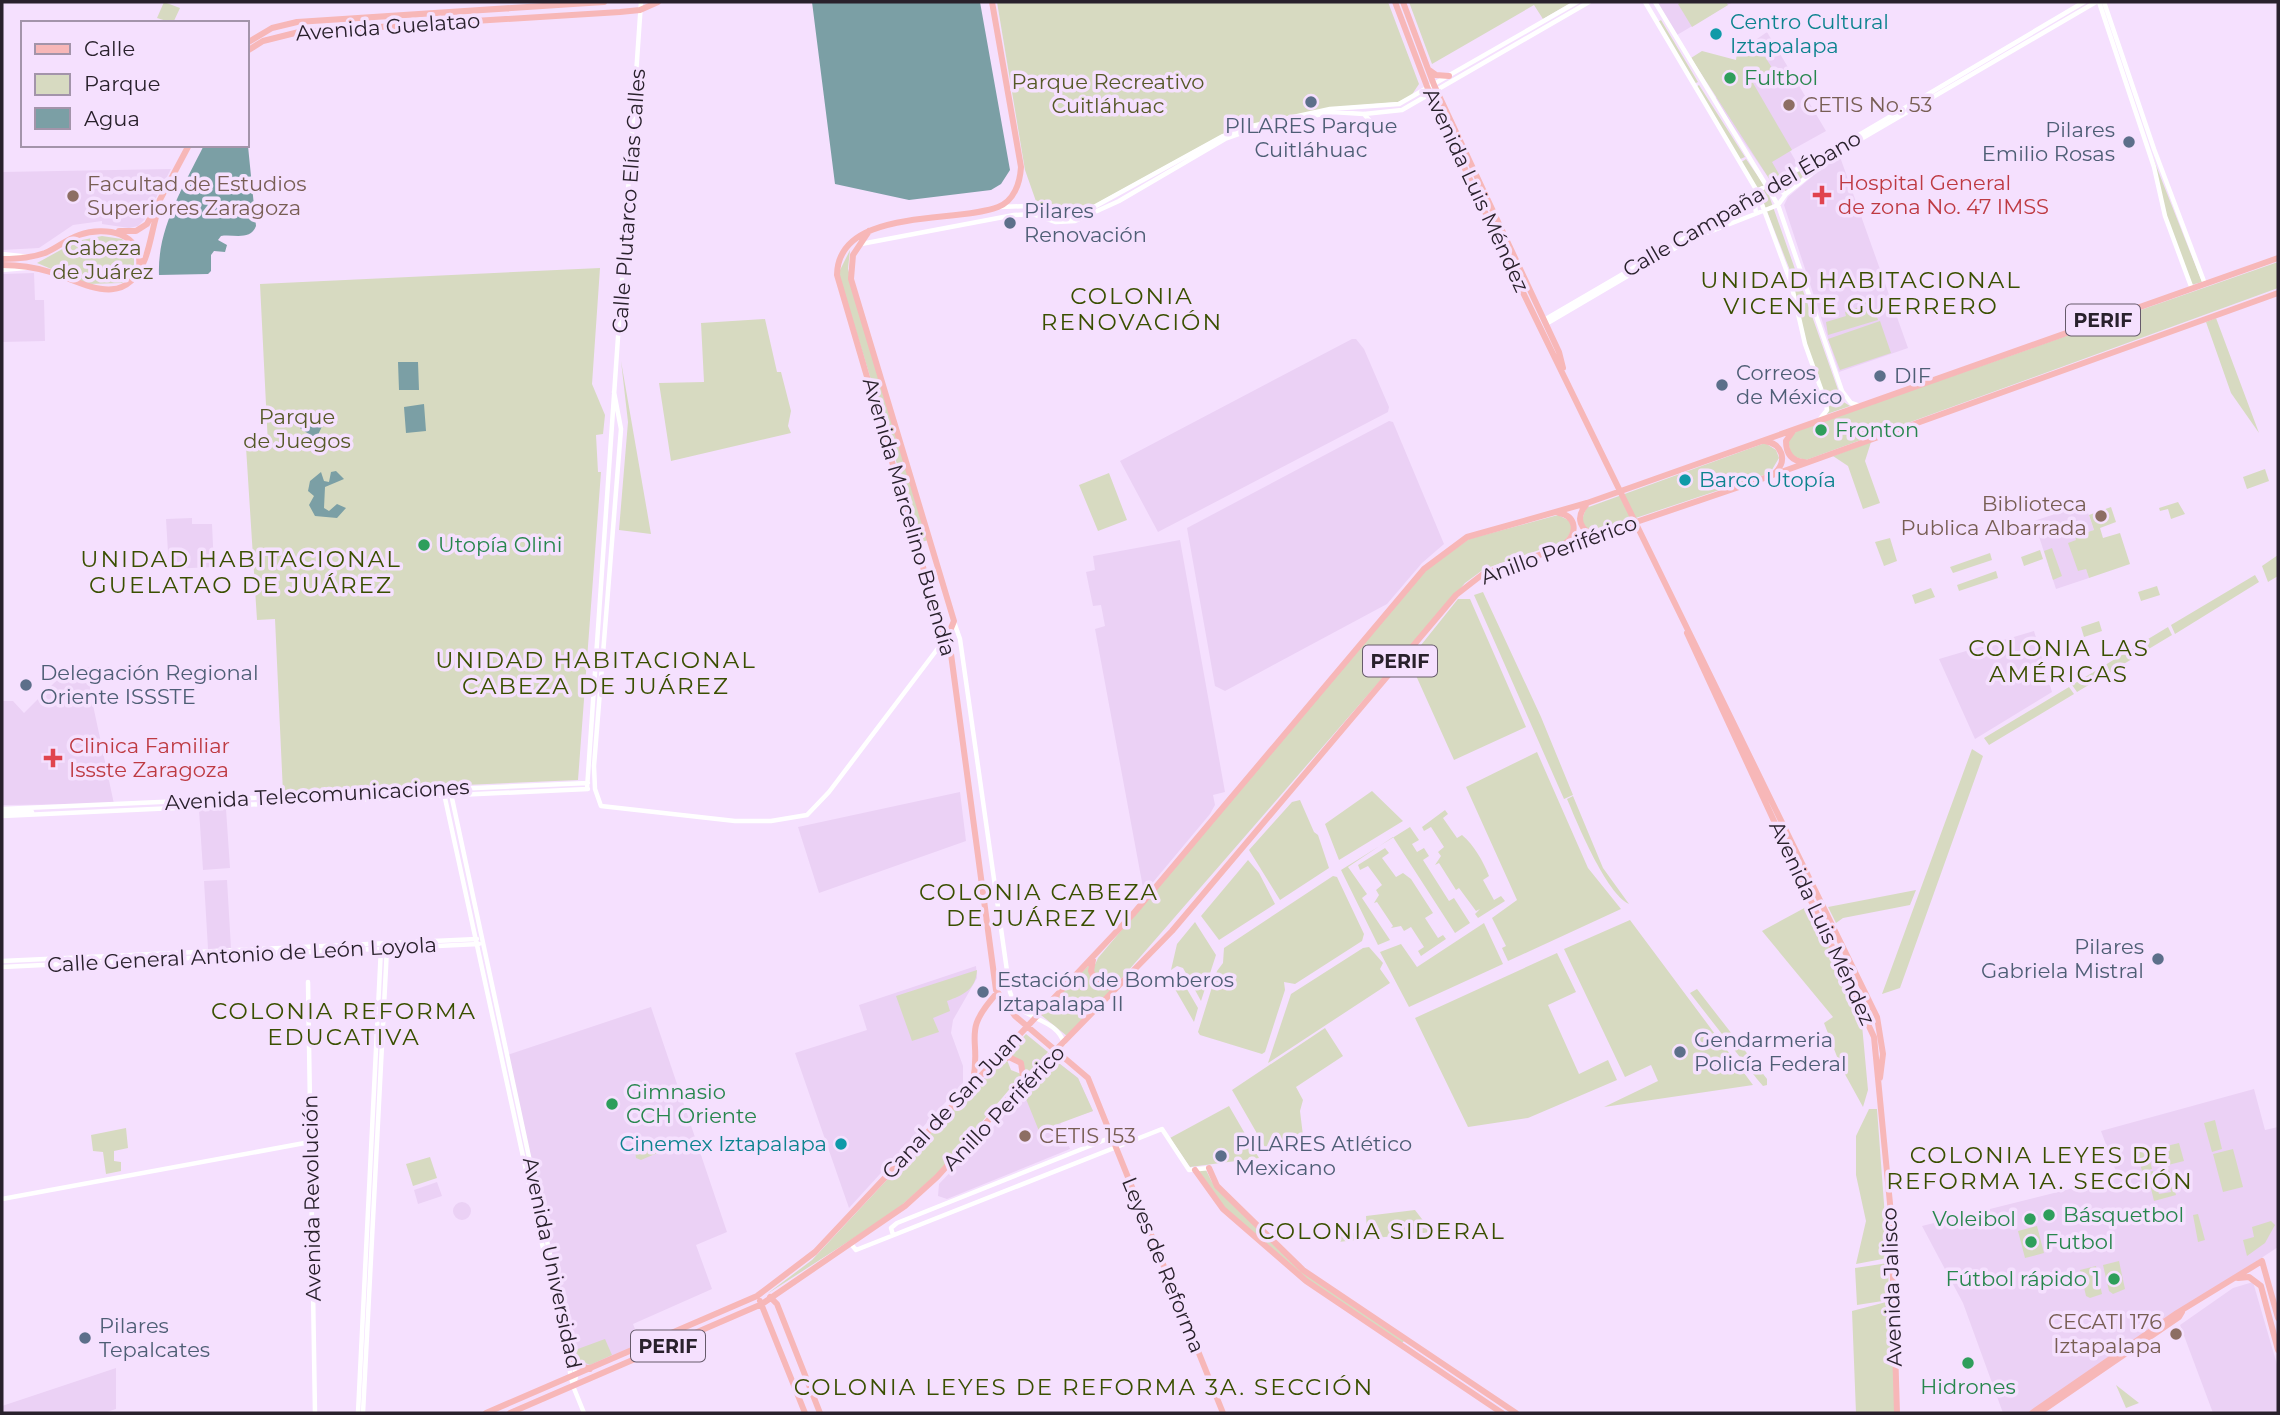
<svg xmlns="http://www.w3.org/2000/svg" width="2280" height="1415" viewBox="0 0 2280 1415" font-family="Montserrat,sans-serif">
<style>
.built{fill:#ebd1f5}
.green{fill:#d7dac1}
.water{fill:#7b9fa5}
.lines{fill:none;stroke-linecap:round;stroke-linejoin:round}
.minor{stroke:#fff;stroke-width:4.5}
.major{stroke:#f7b7b8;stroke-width:6}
.culture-dot{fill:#0f9aa8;stroke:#f5e0fe;stroke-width:2.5}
.leisure-dot{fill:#2e9e5b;stroke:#f5e0fe;stroke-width:2.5}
.service-dot{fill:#5c6f8a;stroke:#f5e0fe;stroke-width:2.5}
.education-dot{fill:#8d6e63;stroke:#f5e0fe;stroke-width:2.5}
.health-dot{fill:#e0444e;stroke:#f5e0fe;stroke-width:2.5}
.labels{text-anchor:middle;stroke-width:7;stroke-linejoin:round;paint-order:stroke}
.shield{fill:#f5e0fe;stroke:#665a6b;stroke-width:2}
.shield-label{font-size:19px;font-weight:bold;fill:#29212c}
.culture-label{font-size:21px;fill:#0d838f;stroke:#f5e0fe;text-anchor:start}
.street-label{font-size:21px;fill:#29212c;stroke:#f5e0fe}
.leisure-label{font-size:21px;fill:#27864d;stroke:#f5e0fe;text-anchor:start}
.park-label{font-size:21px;fill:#565928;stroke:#f5e0fe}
.education-label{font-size:21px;fill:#785e54;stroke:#f5e0fe;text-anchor:start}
.service-label{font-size:21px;fill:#4e5e75;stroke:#f5e0fe;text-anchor:start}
.health-label{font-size:21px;fill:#be3a42;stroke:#f5e0fe;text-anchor:start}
.neighbourhood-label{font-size:23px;letter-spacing:2px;fill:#3a4f00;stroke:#f5e0fe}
</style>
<rect width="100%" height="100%" fill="#f5e0fe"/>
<!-- built -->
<path class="built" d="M1657,2H1733L1677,35Z
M1767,32L1826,131L1790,151L1798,165L1770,180L1715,100L1737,60V53Z
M1839,154L1908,348L1839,372L1784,205L1788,197Z
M171,169L145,219L138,226L129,228L102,224V221L73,225L39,248L2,250V172Z
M34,273L35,300H44L45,341L2,342V274Z
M1352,339H1356L1364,349L1389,407L1388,412L1158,532L1120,461Z
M1389,421L1393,422L1444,544L1422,563L1387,604L1225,691L1215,686L1187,528Z
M2085,504L2094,530L2075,536L2089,578L2056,589L2034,521Z
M192,518V524H212L214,567L169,569L166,519Z
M1180,540L1225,792L1213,795L1215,805L1210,814L1144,893L1095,629L1105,626L1101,605L1093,606L1086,572L1095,570L1093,556Z
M2034,631L2052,692L1975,739L1939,659Z
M91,667L90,691L114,804L2,805V701H13L24,713L68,669Z
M960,792L966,841L819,893L798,827Z
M226,809L230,868L203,870L199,810Z
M227,880L231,948L208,949L204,881Z
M976,966L977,978L953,1020L951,1033L963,1066V1083L849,1208L795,1053L867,1030L859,1005Z
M651,1007L727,1232L696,1245L712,1289L633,1324L641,1344L590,1366H582L576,1360L507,1055Z
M1060,1064L1078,1078L1093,1111L1060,1122L1070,1149L947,1199L938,1196L939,1184L1052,1065Z
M2254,1089L2265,1130L2278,1127V1247L2027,1413H2003L1963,1303L1922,1226L2118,1177L2101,1131Z
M437,1182L442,1196L418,1204L414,1190Z
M453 1211a9 9 0 1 1 18 0a9 9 0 1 1-18 0Z
M2253,1282L2278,1368V1413H2213L2180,1325L2233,1288Z
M116,1368V1409L104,1413H2V1406Z"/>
<!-- green -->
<path class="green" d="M164,2L180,8L173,23L157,18Z
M997,2H1388L1419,84L1411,96L1398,102L1349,106L1223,134L1081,212L1065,216L1038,207L1025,170Z
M1409,2H1572L1543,19L1534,5L1432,64Z
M1681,2H1726L1728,5L1692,27L1678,4Z
M1661,20L1698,82L1694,84L1658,22Z
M1755,41L1774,71L1753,83L1792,150L1772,162L1780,176L1770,180L1691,58L1702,51L1736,60L1737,53Z
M1699,85L1745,157L1738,160L1696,87Z
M1836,150L1784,192L1778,190L1779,183Z
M2153,158L2202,282L2191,285L2166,217Z
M1746,159L1764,185L1756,190L1740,163Z
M1766,187L1796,272L1793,278L1759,191Z
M102,236L122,239L134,252V271L122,283L87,284L37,263L77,241Z
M850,250L848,269L929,540L921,542L840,279V270Z
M2278,262V288L1806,460L1791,456L1788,439L1798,430Z
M600,268L592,384L605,415L603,434L596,435L598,472H601L578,780L283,793L275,619L257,620L246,447L268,445L260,284Z
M1796,283L1801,285L1842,401L1850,406L1827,414L1828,406L1806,345L1793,288Z
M1872,300L1878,320L1828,335L1826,322L1846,316L1845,312L1859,307L1862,312L1861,304Z
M2216,318L2259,433L2231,393L2206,322Z
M765,319L777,372H781L791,411L788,426L791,433L671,461L659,383L704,382L701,323Z
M1880,321L1891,353L1840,370L1828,339Z
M621,361L651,534L619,530L628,422Z
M1871,442L1865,461L1880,503L1863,509L1848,466L1833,456Z
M1765,443L1776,450L1779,458L1770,473L1594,532L1587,530L1581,523L1586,508Z
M2265,469L2269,481L2247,489L2243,477Z
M1109,473L1127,520L1098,531L1079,485Z
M2178,502L2185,514L2171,519L2168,509L2160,511L2159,508Z
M2111,507L2116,522L2100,528L2103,538L2120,533L2130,564L2089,578L2086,569L2078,571L2068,543L2076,540L2075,536L2094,530L2089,515Z
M1558,515L1570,521L1572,530L1565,541L1484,569L1465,583L1121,979L1110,984L1098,981L1093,969L1098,958L1426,570L1469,539Z
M1890,538L1897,561L1884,566L1875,542Z
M2052,548L2062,576L2053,580L2044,551Z
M2040,550L2043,559L2024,566L2021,557Z
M1990,553L1992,560L1953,573L1950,567Z
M2278,555V576L2268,582L2262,566Z
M1996,571L1998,578L1959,591L1957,585Z
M2255,575L2259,582L2175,634L2171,625Z
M2157,586L2160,595L2141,601L2138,592Z
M1931,588L1935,597L1915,604L1912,595Z
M1483,592L1541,717L1573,795L1564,799L1474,595Z
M1458,599H1470L1526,727L1454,760L1409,660Z
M2099,621L2102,631L2084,637L2081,627Z
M2168,627L2172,635L2077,692L2072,685Z
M2069,687L2074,694L1989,745L1984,738Z
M1972,749L1983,756L1900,988L1882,994Z
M1537,752L1588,868L1621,909L1508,961L1502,948L1506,946L1492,918L1517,900L1466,787Z
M1372,791L1403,821L1339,860L1325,824Z
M1573,796L1603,868L1629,904C1606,893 1578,825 1567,799Z
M1300,800L1314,832L1318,835L1329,868L1280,900L1249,850L1292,802Z
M1445,810L1448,814L1443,818L1457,838L1462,835C1474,845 1483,861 1489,876L1483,880L1494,900L1501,896L1505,901L1478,918L1475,914L1480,909L1476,911L1459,888L1456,890L1439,863L1435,865L1441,856L1438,852L1444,847L1431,827L1424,831L1422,827Z
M1410,827L1419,840L1412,844L1417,852L1424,848L1429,856L1423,860L1449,901L1454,898L1470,923L1455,933L1393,837L1348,867L1367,894L1362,898L1390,940L1378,945L1341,870Z
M1385,848L1389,853L1382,858L1396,877L1403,873L1411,879L1433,913L1425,918L1438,938L1443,935L1446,939L1421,956L1418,951L1424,947L1411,927L1404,931L1401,926L1391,928L1393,926L1377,902L1374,903L1379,895L1376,890L1382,885L1368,866L1360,870L1358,865Z
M1248,860L1259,873L1275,904L1219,940L1201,916Z
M1333,876L1337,877L1364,934L1362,941L1295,984L1284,982L1285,990L1265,1052L1262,1054L1200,1035L1198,1032L1217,971L1223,963L1224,948Z
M1916,890L1910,905L1843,918L1836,923L1828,907Z
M1810,905L1861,1014L1868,1090L1863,1107L1841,1067L1824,1023L1833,1017L1762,931Z
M1630,920L1753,1085L1604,1107L1658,1081L1651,1065L1625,1077L1564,949Z
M1195,922L1216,955L1201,1001L1183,968L1177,966L1171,970L1177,944Z
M1484,923L1503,964L1409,1007L1380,952L1401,944L1417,967Z
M1369,947L1383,963L1380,969L1390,983L1268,1063L1291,994L1363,948Z
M1557,953L1576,992L1548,1005L1579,1074L1608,1060L1617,1080L1528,1118L1468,1127L1415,1018Z
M1089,965C1088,982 1098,988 1113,989L1067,1036L1041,1015Z
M977,970C976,990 963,995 947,1001L950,1011L933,1018L939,1032L912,1041L896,996Z
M1177,972L1198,1008L1194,1022L1168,977Z
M1697,989L1767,1079V1085L1763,1086L1757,1079L1690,993Z
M1325,1028L1343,1056L1296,1087L1303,1100L1300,1111L1304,1144L1266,1149L1232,1090Z
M1026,1034L1048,1052L1026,1076L1022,1061L1006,1055Z
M1007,1060L1011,1070L1021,1074L1020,1077L939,1172L894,1212L767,1294L812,1260L970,1091L999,1064Z
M1060,1064L1078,1078L1093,1111L1039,1131L1024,1094L1052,1065Z
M1229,1106L1259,1158L1190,1167L1170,1138Z
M1869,1109H1877L1888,1258L1856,1264L1866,1221L1856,1175V1136Z
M2215,1120L2222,1149L2212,1152L2204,1123Z
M126,1128L128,1148L114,1151V1161L121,1162V1171L106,1174L103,1152L93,1151L91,1135Z
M658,1140L663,1145L662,1151L641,1160L636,1158L635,1150Z
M2179,1143L2184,1161L2164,1166L2160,1154L2149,1157L2152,1169L2142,1171L2135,1145L2140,1144L2142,1152Z
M2233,1149L2243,1187L2223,1192L2213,1154Z
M430,1157L437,1178L413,1186L406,1164Z
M2168,1166L2176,1195L2154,1201L2147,1172L2153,1171L2159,1194L2171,1192L2165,1167Z
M1196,1170H1206L1212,1182L1261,1232L1258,1237L1224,1208Z
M1415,1210L1432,1232L1338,1242L1337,1235L1367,1231L1366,1216Z
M2198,1214L2205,1240L2198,1242L2193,1215Z
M2271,1221L2275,1225L2265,1243L2247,1256L2243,1240L2254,1237L2252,1227Z
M2037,1226L2044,1253L2025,1258L2018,1231Z
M1267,1238L1282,1252L1404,1341L1400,1345L1308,1281L1264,1241Z
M2119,1261L2125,1289L2113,1294L2109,1291L2103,1265Z
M1888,1263L1889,1300L1857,1305L1855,1268Z
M2096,1266L2102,1294L2090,1298L2086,1296L2080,1270Z
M1890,1301L1896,1351L1894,1413H1856L1852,1311Z
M605,1339L612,1355L590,1365L577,1359L575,1350Z
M2116,1385L2139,1403L2126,1408Z"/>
<!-- water -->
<path class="water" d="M812,2H980L1010,170L1001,184L991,190L909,200L835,184Z
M247,136L256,226C250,241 234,234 221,236L218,240L227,245L225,252L214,251L211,255V271L208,274L159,275C157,228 184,186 204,145H247Z
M398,362H418L419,390H399Z
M424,404L426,431L406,433L404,407Z
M318,412L326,418L316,439L300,428Z
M336,471L344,479L325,487L324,508L329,511L337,504L346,508L337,518L315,516L309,505L314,496L308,491L310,481L321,472L324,481L329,482L331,472Z"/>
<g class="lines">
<!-- minor -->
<path class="minor" d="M1645,2L1757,191L1791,283L1805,344L1826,403L1827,410L1820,419
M1655,2L1778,205L1842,391L1851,403L1860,406
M2099,2L2154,167L2165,216L2192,289
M2104,2L2154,149L2205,284
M1364,114L1369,120L1365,130
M1778,182V190L1786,194
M1748,201L1755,206L1756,213
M1000,207L1026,206L1050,218H1074L1223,136L1247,127L1330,109L1399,104L1577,2
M861,244L1014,215L1033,214L1056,222L1075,221L1119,201L1225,139L1256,128L1332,112L1364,114L1402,110L1589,2
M2,254L30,257
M2,270L25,268
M1544,320L1748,201L1757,191L1842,145L2084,2
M1546,324L1689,240L1778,205L1786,194L1837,153L2096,2
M614,392L621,429L594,766L595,789L601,806L735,821H771L807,815L829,792L945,639
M954,622L960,639L1010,992C1018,1022 1055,1015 1064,1043
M443,789L573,1386L584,1413
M450,789L576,1376L574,1385
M587,789L641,2
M2,809L588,783
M2,812H32
M2,816L588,789
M2,961L477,939
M2,967L479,944
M308,982L315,1413
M2,1199L310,1142
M893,1235L891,1228L897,1223L1112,1137
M851,1244L856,1250L1162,1129L1189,1170L1209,1168
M358,1413L381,948
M363,1413L387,948"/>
<!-- major -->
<path class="major" d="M992,2L1021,167C1020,183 1014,201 998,207C954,224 838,207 837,275L941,628L951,654L996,990L1015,1016L1088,1078L1223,1413
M1395,2L1428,89L1511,268L1877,1017L1883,1054L1880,1078
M1403,2L1434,85L1559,352L1563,368
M247,43L272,28L297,22L604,2
M247,51L263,41L299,32L620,12L640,10L658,2
M1429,70L1436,75L1449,76
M119,231H136L147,224L189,145
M869,231L853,255L851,279L954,621L947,638
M2,259C17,259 31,258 45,253C57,248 67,239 79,235C105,226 143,232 139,267
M2,265C18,265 34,267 50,272C85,283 125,311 145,259C151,243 153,224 159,207
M1793,431L1786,441C1786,454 1792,461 1804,462
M1765,441C1782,444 1788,460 1775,473
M1586,505C1575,518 1580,531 1596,535
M1559,513C1576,516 1578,532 1566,543
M1687,633L1874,1037L1891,1214L1897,1413
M1093,960L1091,971L1096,982L1107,987L1119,984
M995,1063L1009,1057L1021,1063L1023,1076L1016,1087
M973,1081C982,1036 960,1034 997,993
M1209,1168L1217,1186L1303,1270L1516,1413
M1195,1170L1223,1209L1306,1281L1502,1413
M2238,1278L2249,1277L2261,1286L2278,1350
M770,1297L777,1304L820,1413
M760,1301L805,1413
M572,1358L578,1365L590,1369
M486,1413L757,1296L815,1252L1133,914L1424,569L1467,537L1587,503L2278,258
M510,1413L762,1304L905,1206L937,1177L1004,1103L1172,931L1456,595L1483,574L1745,485L2278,293
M2032,1413L2177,1313L2262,1261L2278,1318
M2039,1413L2179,1317L2182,1312"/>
</g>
<!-- markers -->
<g class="culture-dot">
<circle cx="1716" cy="34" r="7"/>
<circle cx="1685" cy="480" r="7"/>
<circle cx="841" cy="1144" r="7"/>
</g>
<g class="leisure-dot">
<circle cx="1730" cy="78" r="7"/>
<circle cx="1821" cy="430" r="7"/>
<circle cx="424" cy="545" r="7"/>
<circle cx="612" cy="1104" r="7"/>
<circle cx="2049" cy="1215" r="7"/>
<circle cx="2030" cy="1219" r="7"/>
<circle cx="2031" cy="1242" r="7"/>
<circle cx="2114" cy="1279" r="7"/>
<circle cx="1968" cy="1363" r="7"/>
</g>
<g class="service-dot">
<circle cx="1311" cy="102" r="7"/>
<circle cx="2129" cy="142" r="7"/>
<circle cx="1010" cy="223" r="7"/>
<circle cx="1880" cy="376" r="7"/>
<circle cx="1722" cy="385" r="7"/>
<circle cx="26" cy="685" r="7"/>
<circle cx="2158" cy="959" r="7"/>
<circle cx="983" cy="992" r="7"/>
<circle cx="1680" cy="1052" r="7"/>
<circle cx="1221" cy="1156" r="7"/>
<circle cx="85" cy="1338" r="7"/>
</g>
<g class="education-dot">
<circle cx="1789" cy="105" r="7"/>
<circle cx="73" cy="196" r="7"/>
<circle cx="2101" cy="516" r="7"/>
<circle cx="1025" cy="1136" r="7"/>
<circle cx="2176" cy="1334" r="7"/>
</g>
<g class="health-dot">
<path d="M1818.5 184.5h7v7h7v7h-7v7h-7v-7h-7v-7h7z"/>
<path d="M49.5 747.5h7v7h7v7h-7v7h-7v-7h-7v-7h7z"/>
</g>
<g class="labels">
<!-- shield labels -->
<g class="shield">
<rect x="2066" y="304.5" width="74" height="31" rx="5"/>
<rect x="1363" y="645.5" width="74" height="31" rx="5"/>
<rect x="631" y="1330.5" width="74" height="31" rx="5"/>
</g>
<g class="shield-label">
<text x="2103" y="327">PERIF</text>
<text x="1400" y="668">PERIF</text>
<text x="668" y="1353">PERIF</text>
</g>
<!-- culture labels -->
<g class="culture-label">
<text x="1730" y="29">Centro Cultural<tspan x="1730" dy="24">Iztapalapa</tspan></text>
<text x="1699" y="487">Barco Utopía</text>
<text x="827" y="1151" text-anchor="end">Cinemex Iztapalapa</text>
</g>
<!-- street labels -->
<g class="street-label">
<text transform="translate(388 27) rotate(-4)" y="7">Avenida Guelatao</text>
<text transform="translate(1476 190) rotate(65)" y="7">Avenida Luis Méndez</text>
<text transform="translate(629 201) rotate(-86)" y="7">Calle Plutarco Elías Calles</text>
<text transform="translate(1742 204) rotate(-30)" y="7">Calle Campaña del Ébano</text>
<text transform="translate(909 517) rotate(74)" y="7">Avenida Marcelino Buendía</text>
<text transform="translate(1559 550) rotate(-20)" y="7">Anillo Periférico</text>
<text transform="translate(317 795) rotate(-3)" y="7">Avenida Telecomunicaciones</text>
<text transform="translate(1822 923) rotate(65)" y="7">Avenida Luis Méndez</text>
<text transform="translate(242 955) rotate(-3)" y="7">Calle General Antonio de León Loyola</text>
<text transform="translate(952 1105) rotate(-47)" y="7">Canal de San Juan</text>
<text transform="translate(1004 1108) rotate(-46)" y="7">Anillo Periférico</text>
<text transform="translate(312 1198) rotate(-91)" y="7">Avenida Revolución</text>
<text transform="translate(552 1263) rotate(78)" y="7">Avenida Universidad</text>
<text transform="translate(1163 1265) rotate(68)" y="7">Leyes de Reforma</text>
<text transform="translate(1892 1287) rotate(-92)" y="7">Avenida Jalisco</text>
</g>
<!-- leisure labels -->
<g class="leisure-label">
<text x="1744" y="85">Fultbol</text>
<text x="1835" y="437">Fronton</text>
<text x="438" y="552">Utopía Olini</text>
<text x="626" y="1099">Gimnasio<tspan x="626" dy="24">CCH Oriente</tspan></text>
<text x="2063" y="1222">Básquetbol</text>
<text x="2016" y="1226" text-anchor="end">Voleibol</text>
<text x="2045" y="1249">Futbol</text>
<text x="2100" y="1286" text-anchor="end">Fútbol rápido 1</text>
<text x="1968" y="1394" text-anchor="middle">Hidrones</text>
</g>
<!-- park labels -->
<g class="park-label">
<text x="1108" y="89">Parque Recreativo<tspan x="1108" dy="24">Cuitláhuac</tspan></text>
<text x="103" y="255">Cabeza<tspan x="103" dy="24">de Juárez</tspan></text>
<text x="297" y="424">Parque<tspan x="297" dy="24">de Juegos</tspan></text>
</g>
<!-- education labels -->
<g class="education-label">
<text x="1803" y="112">CETIS No. 53</text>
<text x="87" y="191">Facultad de Estudios<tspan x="87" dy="24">Superiores Zaragoza</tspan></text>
<text x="2087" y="511" text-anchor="end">Biblioteca<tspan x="2087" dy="24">Publica Albarrada</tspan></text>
<text x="1039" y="1143">CETIS 153</text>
<text x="2162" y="1329" text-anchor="end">CECATI 176<tspan x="2162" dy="24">Iztapalapa</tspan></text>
</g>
<!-- service labels -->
<g class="service-label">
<text x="1311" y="133" text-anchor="middle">PILARES Parque<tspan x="1311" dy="24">Cuitláhuac</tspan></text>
<text x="2115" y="137" text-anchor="end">Pilares<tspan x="2115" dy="24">Emilio Rosas</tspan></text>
<text x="1024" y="218">Pilares<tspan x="1024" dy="24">Renovación</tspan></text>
<text x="1736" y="380">Correos<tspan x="1736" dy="24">de México</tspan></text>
<text x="1894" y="383">DIF</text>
<text x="40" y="680">Delegación Regional<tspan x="40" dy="24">Oriente ISSSTE</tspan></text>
<text x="2144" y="954" text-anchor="end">Pilares<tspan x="2144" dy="24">Gabriela Mistral</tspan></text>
<text x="997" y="987">Estación de Bomberos<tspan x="997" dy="24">Iztapalapa II</tspan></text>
<text x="1694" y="1047">Gendarmeria<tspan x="1694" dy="24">Policía Federal</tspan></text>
<text x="1235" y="1151">PILARES Atlético<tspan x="1235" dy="24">Mexicano</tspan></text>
<text x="99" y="1333">Pilares<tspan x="99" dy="24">Tepalcates</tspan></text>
</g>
<!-- health labels -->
<g class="health-label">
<text x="1838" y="190">Hospital General<tspan x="1838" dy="24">de zona No. 47 IMSS</tspan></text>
<text x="69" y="753">Clinica Familiar<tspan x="69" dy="24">Issste Zaragoza</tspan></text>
</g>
<!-- neighbourhood labels -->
<g class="neighbourhood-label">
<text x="1861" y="288">UNIDAD HABITACIONAL<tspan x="1861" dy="26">VICENTE GUERRERO</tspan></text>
<text x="1132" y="304">COLONIA<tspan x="1132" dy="26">RENOVACIÓN</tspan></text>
<text x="241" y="567">UNIDAD HABITACIONAL<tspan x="241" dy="26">GUELATAO DE JUÁREZ</tspan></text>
<text x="2059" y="656">COLONIA LAS<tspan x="2059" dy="26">AMÉRICAS</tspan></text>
<text x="596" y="668">UNIDAD HABITACIONAL<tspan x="596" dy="26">CABEZA DE JUÁREZ</tspan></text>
<text x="1039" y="900">COLONIA CABEZA<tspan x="1039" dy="26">DE JUÁREZ VI</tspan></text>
<text x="344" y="1019">COLONIA REFORMA<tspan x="344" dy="26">EDUCATIVA</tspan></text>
<text x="2040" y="1163">COLONIA LEYES DE<tspan x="2040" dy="26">REFORMA 1A. SECCIÓN</tspan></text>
<text x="1382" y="1239">COLONIA SIDERAL</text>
<text x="1084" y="1395">COLONIA LEYES DE REFORMA 3A. SECCIÓN</text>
</g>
</g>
<!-- border -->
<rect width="2280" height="1415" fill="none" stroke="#29212c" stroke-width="7"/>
<!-- legend -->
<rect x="21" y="21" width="228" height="126" fill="#f5e0fe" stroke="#a394aa" stroke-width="2"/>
<rect x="35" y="44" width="35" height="10" fill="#f7b7b8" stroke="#a394aa" stroke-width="2"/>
<text x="84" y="56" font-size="21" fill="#29212c">Calle</text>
<rect x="35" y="74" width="35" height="21" fill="#d7dac1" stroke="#a394aa" stroke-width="2"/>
<text x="84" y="91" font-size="21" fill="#29212c">Parque</text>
<rect x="35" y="108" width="35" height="21" fill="#7b9fa5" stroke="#a394aa" stroke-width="2"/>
<text x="84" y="126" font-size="21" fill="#29212c">Agua</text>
</svg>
